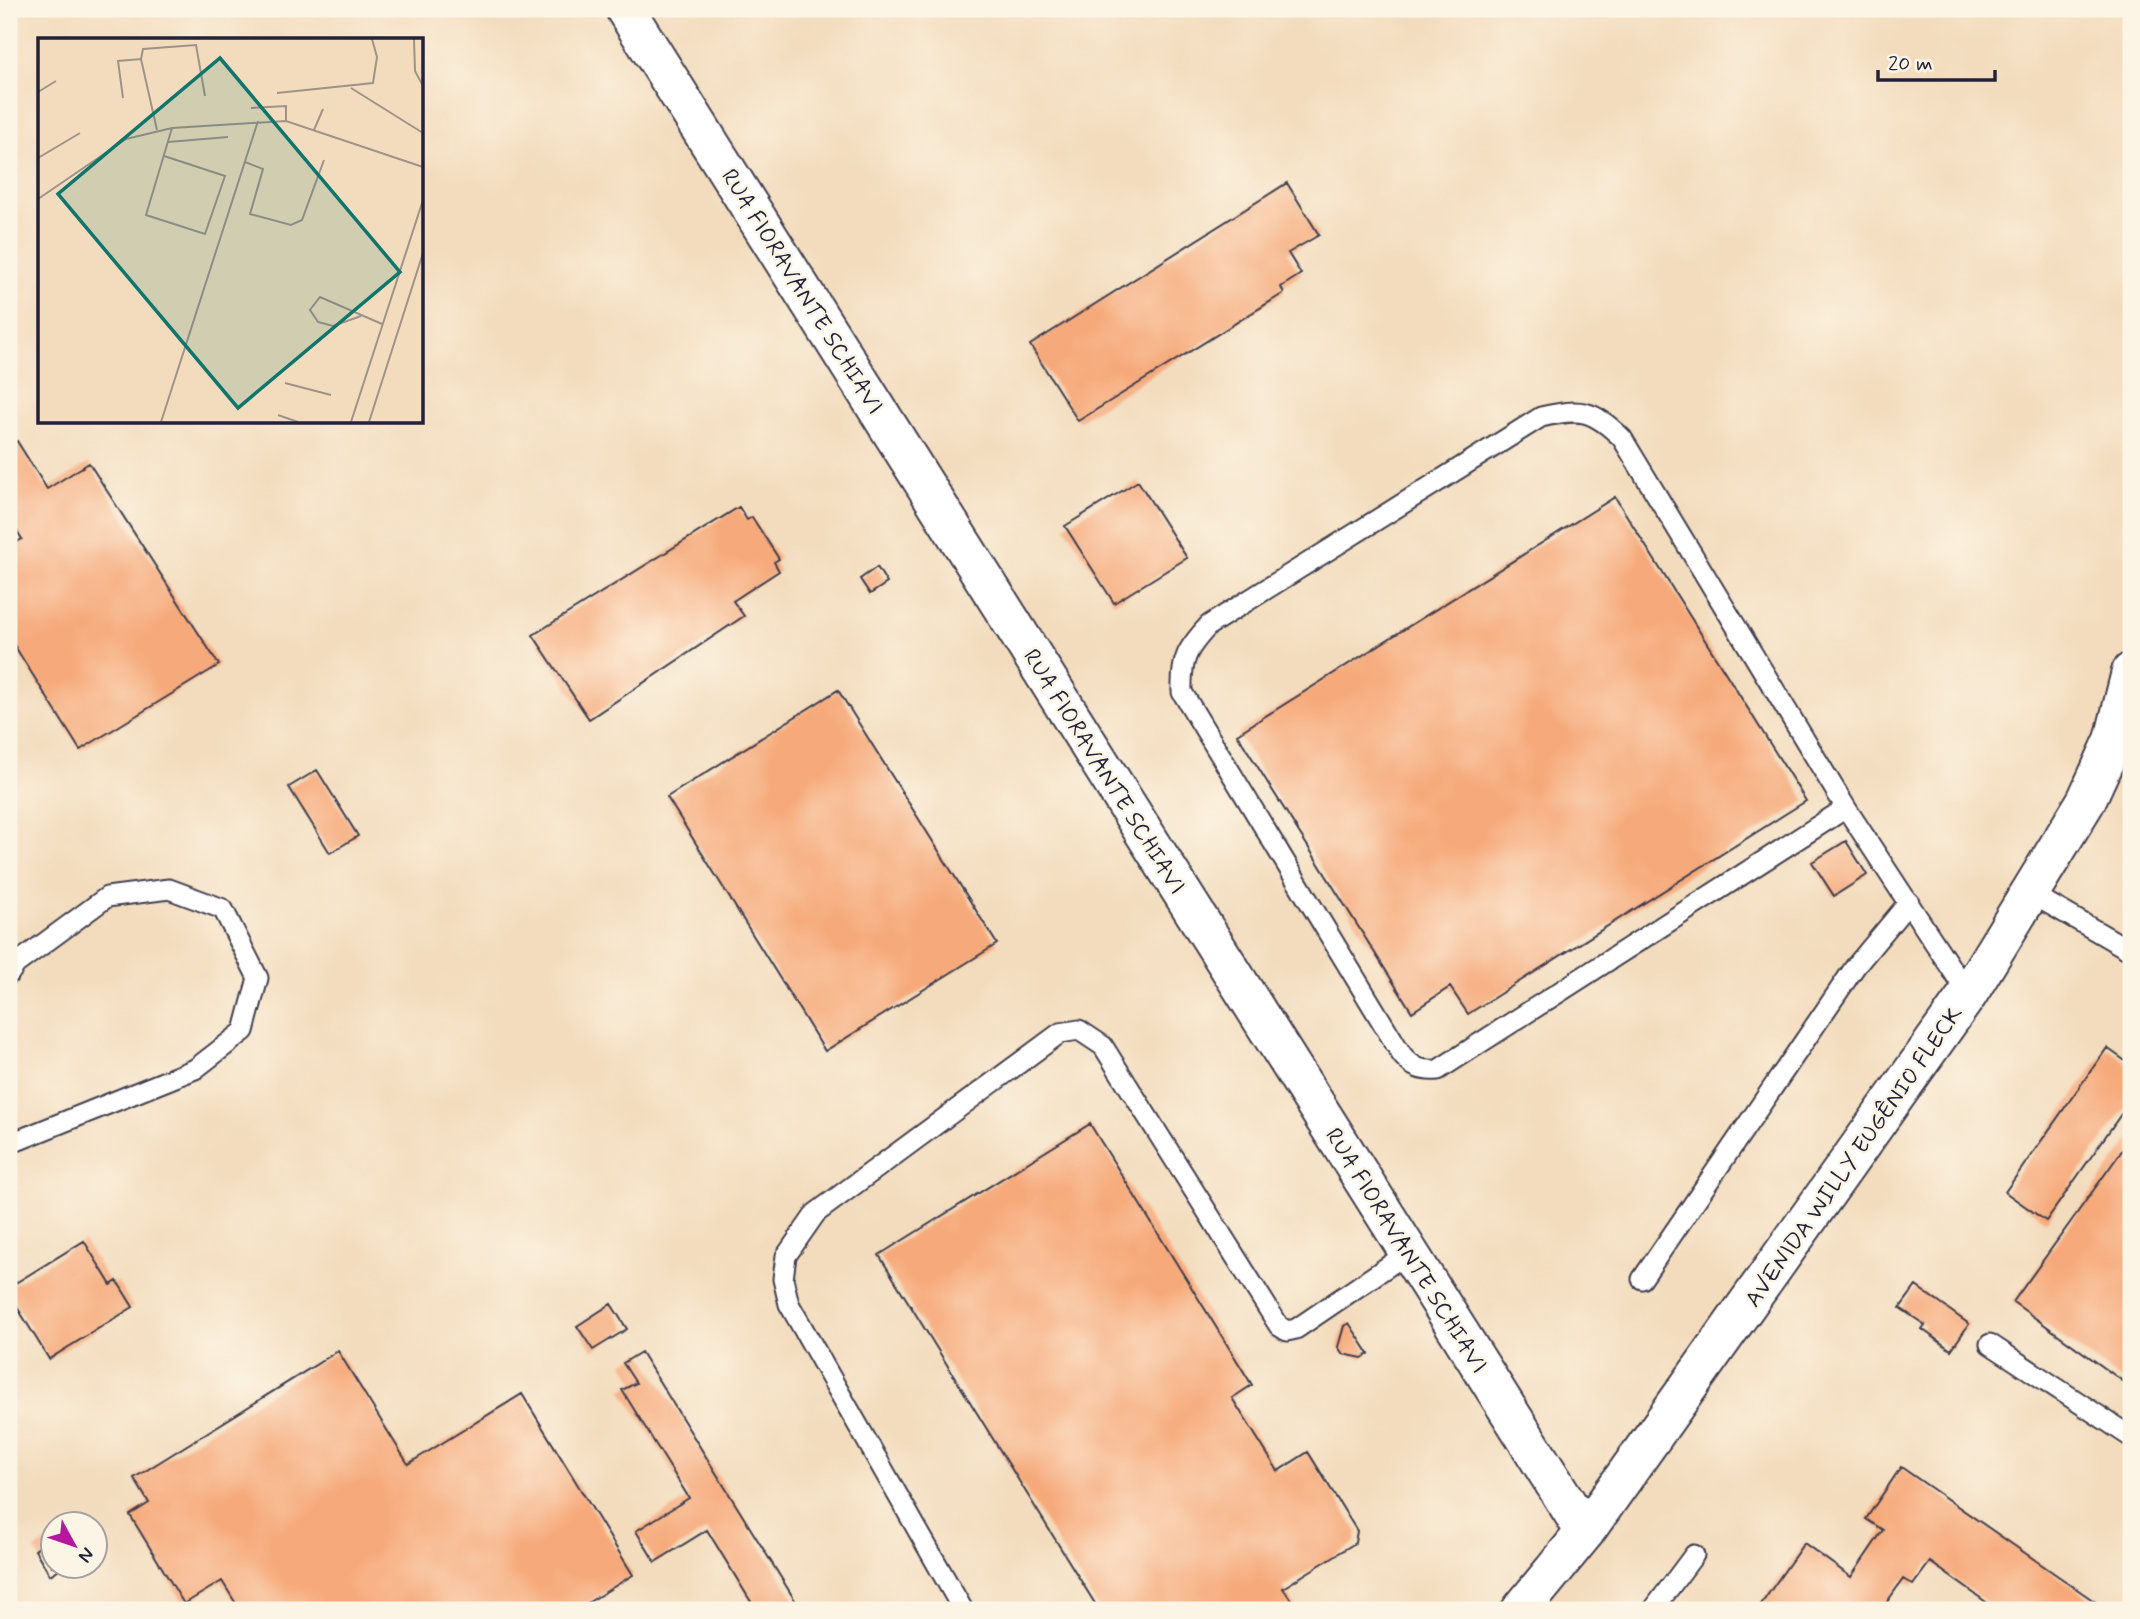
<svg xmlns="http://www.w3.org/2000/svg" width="2140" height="1619" viewBox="0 0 2140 1619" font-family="Mynerve,sans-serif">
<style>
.building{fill:#f6aa7b}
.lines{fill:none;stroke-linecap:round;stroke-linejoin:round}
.lane-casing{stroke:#413e4e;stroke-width:23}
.street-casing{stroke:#413e4e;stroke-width:42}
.lane{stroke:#fff;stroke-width:19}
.street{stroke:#fff;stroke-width:38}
.labels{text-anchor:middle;stroke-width:5;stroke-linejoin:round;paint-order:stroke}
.street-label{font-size:23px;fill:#22223b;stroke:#fcf5e5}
.inset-road{fill:none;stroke:#9f9289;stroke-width:2}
.view{fill:#0f766e;fill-opacity:0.15;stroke:#0f766e;stroke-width:3.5}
.inset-edge{fill:none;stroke:#22223b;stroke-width:3.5}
</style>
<rect width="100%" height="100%" fill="#fcf5e5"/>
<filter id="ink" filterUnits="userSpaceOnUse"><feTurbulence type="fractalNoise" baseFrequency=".0143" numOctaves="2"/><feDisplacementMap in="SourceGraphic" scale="14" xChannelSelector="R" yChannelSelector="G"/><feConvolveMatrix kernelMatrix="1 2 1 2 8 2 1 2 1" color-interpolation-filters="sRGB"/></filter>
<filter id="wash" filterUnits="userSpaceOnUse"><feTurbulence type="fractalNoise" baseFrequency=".00686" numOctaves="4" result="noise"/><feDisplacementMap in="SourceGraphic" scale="28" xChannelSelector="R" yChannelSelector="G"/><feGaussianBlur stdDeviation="1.57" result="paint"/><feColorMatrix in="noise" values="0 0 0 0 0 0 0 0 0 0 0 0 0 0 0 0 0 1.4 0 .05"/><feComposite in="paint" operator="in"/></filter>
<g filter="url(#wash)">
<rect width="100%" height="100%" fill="#f3dcbd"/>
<g id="blocks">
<!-- building -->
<path class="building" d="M1287,183L1319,235L1288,253L1301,274L1281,287L1284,293L1078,421L1030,345Z
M17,441L47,489L89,463L219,665L80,750L9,637V547L22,539L9,518V445Z
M1138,481L1187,558L1114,603L1065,526Z
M1615,497L1806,801L1468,1014L1450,987L1412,1012L1237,734Z
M739,507L747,520L752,517L779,559L774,562L779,571L733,601L744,616L589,719L533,635Z
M877,567L887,583L870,594L860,579Z
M838,690L997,944L825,1051L667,797Z
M317,770L358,836L330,853L289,787Z
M1846,841L1867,875L1834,896L1812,862Z
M2107,1048L2131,1065V1100L2046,1221L2005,1192Z
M1090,1124L1252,1385L1232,1398L1278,1471L1308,1452L1357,1531L1355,1543L1283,1588L1298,1610H1099L879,1255Z
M2131,1138V1387L2013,1302Z
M84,1241L111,1285L117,1281L133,1307L49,1359L9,1294V1287Z
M1916,1286L1969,1324L1951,1350L1922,1329L1925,1325L1900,1308Z
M611,1304L627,1329L593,1350L577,1326Z
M1349,1323L1369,1354L1362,1358L1343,1354L1338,1347L1344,1326Z
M338,1351L408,1464L522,1394L633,1575L576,1610H240L222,1581L184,1604L130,1515L149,1503L134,1478Z
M641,1352L739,1510L801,1610H756L707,1530L655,1562L636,1531L689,1498L622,1390L636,1383L623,1363Z
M1901,1467L2107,1610H1981L1986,1602L1930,1562L1913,1585L1903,1579L1887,1602L1896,1608L1894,1610H1757L1804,1543L1851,1577L1883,1530L1866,1519Z
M46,1542L52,1553V1566H64L50,1575L35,1550Z"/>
</g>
</g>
<g filter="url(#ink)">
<use href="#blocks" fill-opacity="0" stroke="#413e4e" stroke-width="2"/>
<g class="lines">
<!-- lane casing -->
<g class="lane-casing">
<path id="lane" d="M1846,808L1438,1070C1421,1071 1413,1068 1402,1055L1182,692C1181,658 1187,649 1209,625L1541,417C1581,408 1592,409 1622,438L1846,808L1968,994
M2032,894L2131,951
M9,974L16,964L107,897L169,889L223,909L258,978L244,1031L195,1069L9,1144
M1642,1279L1855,967L1909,902
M1990,1344L2131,1437
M963,1610L789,1304L783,1279L786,1256L816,1213L1060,1033L1079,1030L1103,1046L1279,1326L1287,1331L1296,1329L1409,1252
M1653,1610L1694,1555"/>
</g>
<!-- street casing -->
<g class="street-casing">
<path id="street" d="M625,9L1585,1532
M1521,1610L1585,1532L1968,994L2086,801L2114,740L2131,672"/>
</g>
<!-- lane -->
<use href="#lane" class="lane"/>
<!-- street -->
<use href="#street" class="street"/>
</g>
</g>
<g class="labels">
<!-- street labels -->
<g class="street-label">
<text transform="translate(803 291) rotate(58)" y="8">RUA FIORAVANTE SCHIAVI</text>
<text transform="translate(1105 771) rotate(58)" y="8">RUA FIORAVANTE SCHIAVI</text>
<text transform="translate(1853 1156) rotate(-55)" y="8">AVENIDA WILLY EUGÊNIO FLECK</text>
<text transform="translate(1407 1250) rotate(58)" y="8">RUA FIORAVANTE SCHIAVI</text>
</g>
</g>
<!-- overview -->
<g transform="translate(38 38)">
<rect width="385" height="385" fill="#f3dcbd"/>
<path class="inset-road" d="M376,1L377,33L385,48M103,21L105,11L158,7L167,58M313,50L385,95M0,54L18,43M239,55L335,45L339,19L334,1M85,60L80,23L103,21L119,92M213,70L248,68V83M276,92L285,71M130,104L190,99M126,118L187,138L167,196L108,177L134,90M0,120L42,95M207,124L225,131L212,176L253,187L264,182L286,122M0,161L88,101L134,90L248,83L385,129M323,278L295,288L280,284L272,272L282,259L344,286M247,345L293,357M240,377L260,384M123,384L220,83M313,384L385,162M331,384L385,215"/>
<path class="view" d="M182,20L362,234L200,370L20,156Z"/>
<rect width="385" height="385" class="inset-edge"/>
</g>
<!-- margin -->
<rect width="2140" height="1619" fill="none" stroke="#fcf5e5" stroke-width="35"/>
<!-- north arrow -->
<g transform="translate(74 1545) rotate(130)"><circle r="33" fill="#fcf5e5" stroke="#a5a1a1" stroke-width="2"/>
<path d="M0-5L12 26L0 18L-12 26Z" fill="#b5179e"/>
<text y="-10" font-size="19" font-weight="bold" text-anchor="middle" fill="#22223b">N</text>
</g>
<!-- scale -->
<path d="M1878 70v10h117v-10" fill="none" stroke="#22223b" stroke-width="3.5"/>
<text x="1888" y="70" font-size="21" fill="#22223b" stroke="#fcf5e5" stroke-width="5" paint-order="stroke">20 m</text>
</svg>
